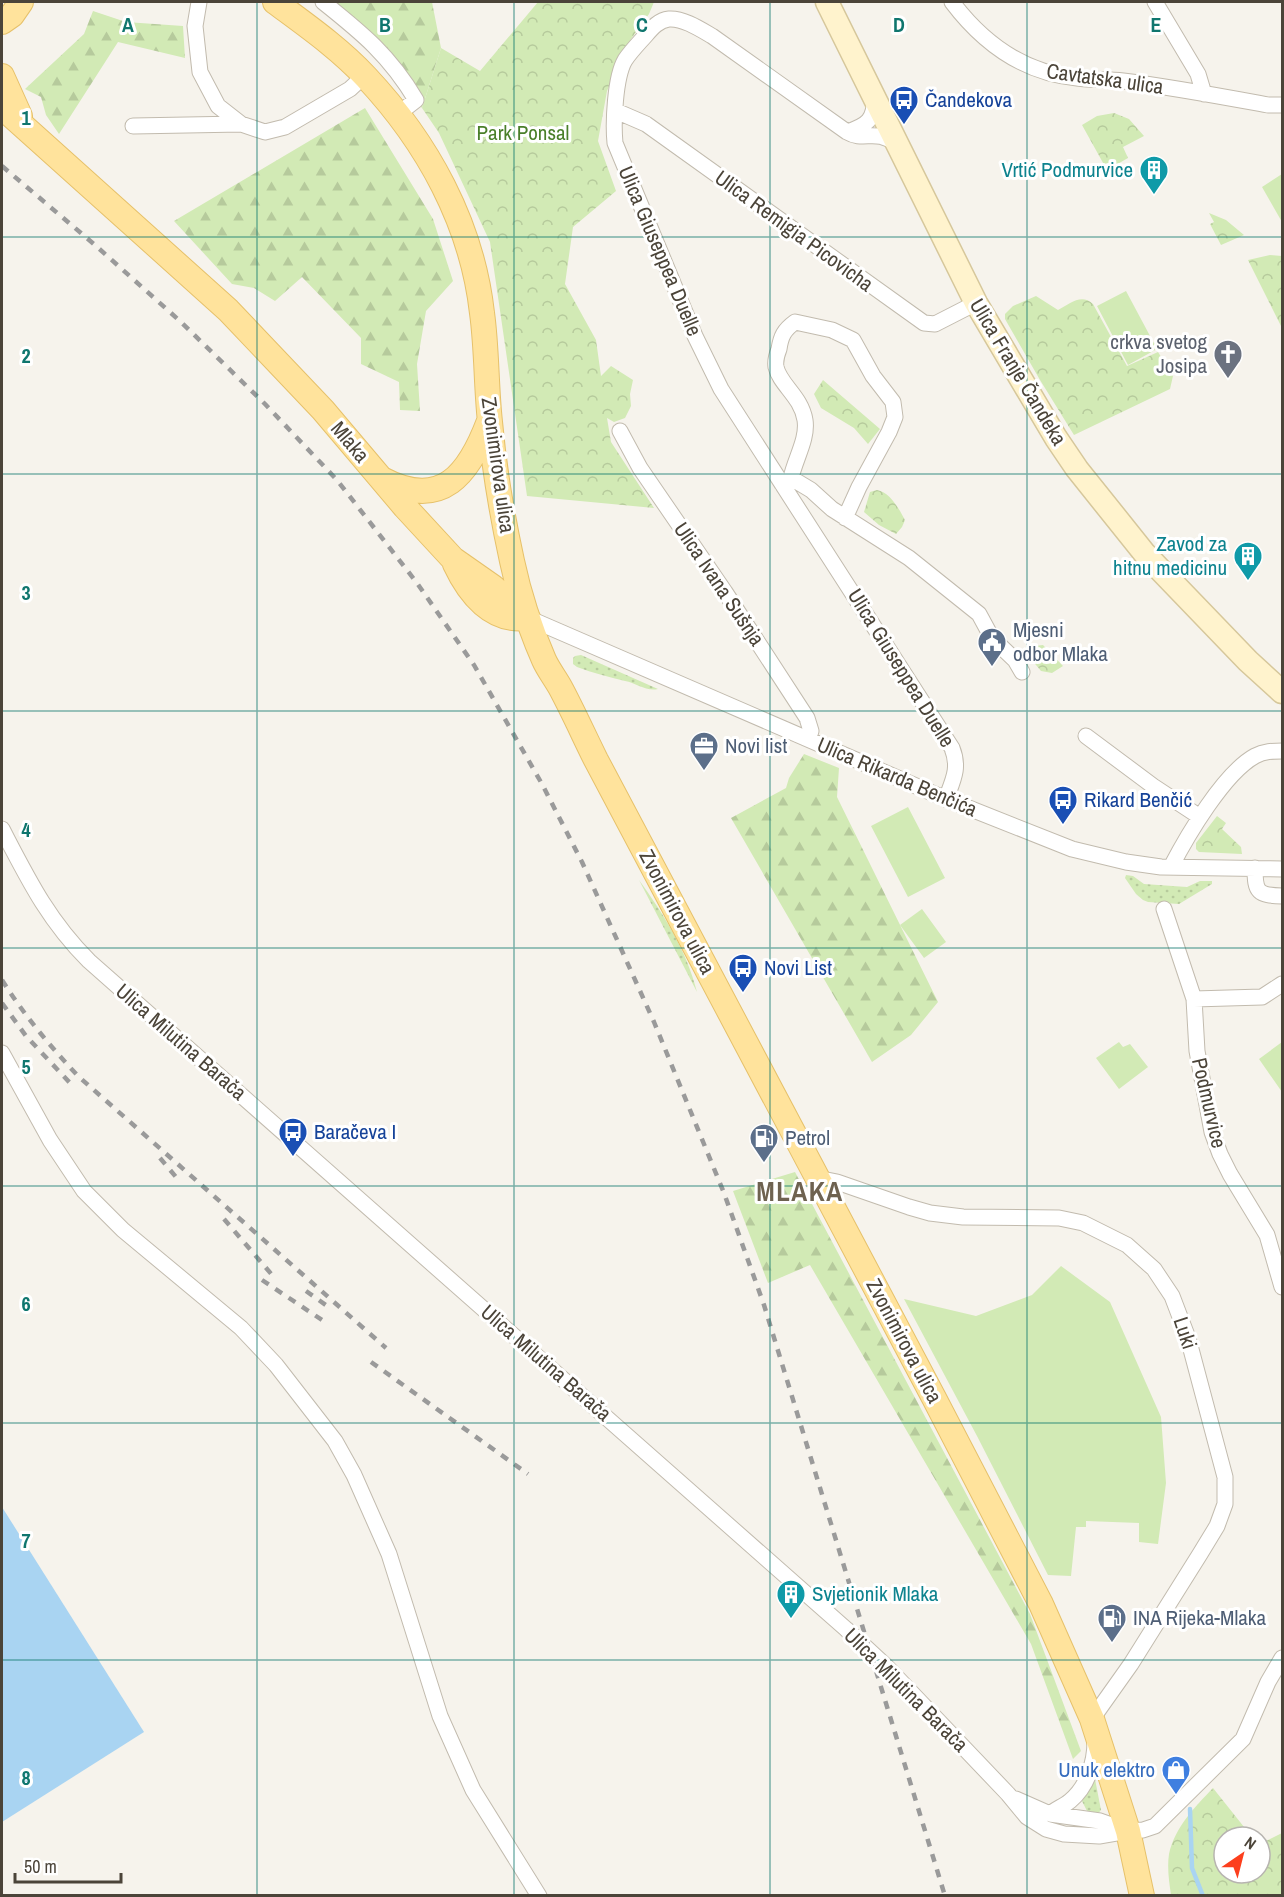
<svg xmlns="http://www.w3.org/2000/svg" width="1284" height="1897" viewBox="0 0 1284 1897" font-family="'Archivo Narrow',sans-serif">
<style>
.grass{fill:url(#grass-dots)}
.forest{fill:url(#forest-firs)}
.park{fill:url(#park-crowns)}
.garden{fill:#d2eab5}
.water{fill:#a9d4f2}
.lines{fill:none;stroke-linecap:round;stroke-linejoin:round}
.stream{stroke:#a9d4f2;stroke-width:4.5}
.street-casing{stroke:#c2bbae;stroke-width:17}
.secondary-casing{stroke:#d6c79b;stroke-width:25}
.primary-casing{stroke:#e6c16a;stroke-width:26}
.street{stroke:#fff;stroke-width:15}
.secondary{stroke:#fff3cd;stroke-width:22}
.primary{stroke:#ffe39c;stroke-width:24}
.rail{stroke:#9a9a9a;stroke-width:4.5;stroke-dasharray:8 8;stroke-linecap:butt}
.grid{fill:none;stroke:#0f766e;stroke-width:1.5;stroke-opacity:0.55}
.labels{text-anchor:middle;stroke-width:6;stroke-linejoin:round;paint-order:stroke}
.street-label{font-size:21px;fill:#4b4439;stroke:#fff}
.transit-label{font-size:21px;fill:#164399;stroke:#fff;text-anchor:start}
.park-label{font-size:21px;fill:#4a7f2a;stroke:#fff}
.culture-label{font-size:21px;fill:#0d838f;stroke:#fff;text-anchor:end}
.worship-label{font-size:21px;fill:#5b616d;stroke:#fff;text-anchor:end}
.service-label{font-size:21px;fill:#4e5e75;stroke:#fff;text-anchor:start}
.shop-label{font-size:21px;fill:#366cbe;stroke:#fff;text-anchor:end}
.district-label{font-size:27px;font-weight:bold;letter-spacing:1.5px;fill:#6e6250;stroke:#fff}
.grid-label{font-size:20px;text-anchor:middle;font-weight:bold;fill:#0f766e;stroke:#fff;stroke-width:6;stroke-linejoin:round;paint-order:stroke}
</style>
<defs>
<pattern id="grass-dots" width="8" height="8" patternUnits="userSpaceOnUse" patternTransform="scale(1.5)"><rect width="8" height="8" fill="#d2eab5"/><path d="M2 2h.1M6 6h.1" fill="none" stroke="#b6ca9c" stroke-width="1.8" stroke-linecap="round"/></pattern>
<pattern id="forest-firs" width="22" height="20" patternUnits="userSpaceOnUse" patternTransform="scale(1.5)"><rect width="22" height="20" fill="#d2eab5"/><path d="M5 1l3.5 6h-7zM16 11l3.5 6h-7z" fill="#b6ca9c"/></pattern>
<pattern id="park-crowns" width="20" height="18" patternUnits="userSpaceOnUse" patternTransform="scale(1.5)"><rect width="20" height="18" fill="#d2eab5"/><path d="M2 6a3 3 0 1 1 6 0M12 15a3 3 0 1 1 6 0" fill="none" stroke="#b6ca9c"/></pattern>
</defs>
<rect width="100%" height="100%" fill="#f6f3ec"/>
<!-- grass -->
<path class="grass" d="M581,655L658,689C647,692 636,683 625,681C609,677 593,673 577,667L573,664V658L575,656Z
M1126,875L1133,876L1144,884L1187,887L1200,881H1212V884L1179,904L1148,902L1143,900L1136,894L1125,878Z
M639,880C664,915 686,949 697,992Z
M1095,1779L1101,1810L1096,1816L1089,1815L1082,1801L1091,1788Z"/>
<!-- forest -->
<path class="forest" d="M335,2H432L441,48L422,108L386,64L320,7Z
M93,11L126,22L183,26L185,58L118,42L59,134L46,115L41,97L25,89L84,34Z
M365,108L433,219L453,281L426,311L417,364L420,411L400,410L399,382L361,364V338L302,277L275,301L254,288L232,284L174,221Z
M804,754L839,768L837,797L938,1002L911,1035L872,1062L731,818L786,788L789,778Z
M795,1172L1030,1614L1081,1751L1073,1759L1031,1644L810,1265L768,1283L733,1191Z"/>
<!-- park -->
<path class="park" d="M538,2H654L649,14L631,39L607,91L598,141L616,191L573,227L565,284L596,340L601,376L611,366L633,380L630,394L631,406L625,418L614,422L607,418L611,442L654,508L527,496L490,242L439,133L422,108L441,48L480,71Z
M1114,113L1129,119L1144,136L1123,147L1128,158L1107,170L1082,125L1097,116Z
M1209,213L1226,220L1244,235L1221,245L1210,224L1214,222Z
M1270,255L1282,256V328L1248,260Z
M1036,296L1058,310C1070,304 1081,293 1093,304L1127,366L1158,352L1173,376L1170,389L1074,435L1040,380L1005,319V314L1013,306Z
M823,380L880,429L868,444L854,428L821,408L814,394Z
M877,490C890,492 899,509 905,520L902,527L896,534L879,525L864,512L870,492Z
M1043,645L1063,666L1052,673L1041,671L1031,659L1025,647Z
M1217,816L1226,823L1222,829L1241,847L1242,854L1199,852L1196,849V843Z
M1213,1788L1252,1837H1224V1873H1260V1844L1282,1833V1895H1171C1169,1882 1167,1867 1169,1854C1175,1827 1195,1807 1213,1788Z"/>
<!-- garden -->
<path class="garden" d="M1282,174V222L1262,187Z
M1126,291L1157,349L1128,365L1097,306Z
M908,807L945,878L908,897L871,826Z
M922,909L946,942L924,958L900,925Z
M1119,1042L1123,1047L1130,1044L1148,1067L1119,1089L1096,1058Z
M1282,1042V1092L1259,1059Z
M1061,1266L1110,1302L1161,1417L1166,1483L1158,1544L1139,1542V1523L1086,1521V1527H1076L1071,1576L1048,1575L977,1436L904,1299L976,1316L1032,1295Z"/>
<!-- water -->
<path class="water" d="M2,1507L144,1732L2,1822Z"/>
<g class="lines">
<!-- stream -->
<path class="stream" d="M1190,1809L1192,1868L1203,1896"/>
<!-- street casing -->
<g class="street-casing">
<path id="street" d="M199,2L195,26L200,72L218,106L241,124
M323,2C362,33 390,56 416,100L398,114
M952,2C983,43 1024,73 1077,78C1092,80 1108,79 1123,81C1171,87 1219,96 1268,105H1282
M1155,2L1198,74L1204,94
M616,111L646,124L924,323L935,324L976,303
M133,126L241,124L265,132L285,127L350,89L365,75
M847,132C868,125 874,120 875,97
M896,144C876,128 864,142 847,132L712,36C700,29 683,18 669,19C659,20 652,28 646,35C639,43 631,51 625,60C615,77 613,123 615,143L695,336L721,389L739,417L952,748C960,768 953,780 946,799
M620,431L640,468L725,592L807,718L811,731L808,739
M791,478C795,459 808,439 805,420C801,396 780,385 776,367C775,361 777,354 779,349C781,336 784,330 795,322L832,330L853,340L873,376L893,402L895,417L889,432L859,487L845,518
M782,484L791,478L811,490L832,509L909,558L979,614L992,638L1015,660L1022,672
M528,618L946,799L1072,849L1126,862L1161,867L1282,869
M1086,736L1153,786L1200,817
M2,829C28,879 48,920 89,961L846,1629L887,1667L1008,1794L1027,1817L1046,1829L1064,1834L1099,1836L1128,1831L1143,1830L1155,1826L1243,1739L1268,1682L1282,1658
M1171,867C1187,836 1224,773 1255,756C1264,751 1273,751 1282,751
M1255,868C1255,893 1258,895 1282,896
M1164,909L1194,999L1197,1051L1212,1132L1220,1154L1230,1174L1267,1235L1282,1287
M1194,999L1262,997L1282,984
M2,1053L50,1140L84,1191L123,1230L241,1328L276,1365L335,1441L354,1475L389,1554L440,1716L473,1790L539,1896
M817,1178L837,1182L909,1207L930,1213L963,1217L1059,1218L1083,1223L1127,1245L1154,1269L1172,1296L1188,1338L1225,1477V1504L1217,1526L1200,1554L1131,1664L1092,1719
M1016,1799L1050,1814L1100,1821L1128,1831
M1050,1814C1056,1809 1064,1806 1070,1801C1087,1787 1095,1763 1095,1741"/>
</g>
<!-- secondary casing -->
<g class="secondary-casing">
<path id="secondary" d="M827,2L976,303L1056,438L1077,469L1145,554L1248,661L1282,692"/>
</g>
<!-- primary casing -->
<g class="primary-casing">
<path id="primary" d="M275,2C306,25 339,48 366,77C427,142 472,223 482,313C487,349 486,386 490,422C494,468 502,515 512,561C519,594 530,628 544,660C548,669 555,678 560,687C573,711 584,736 596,760L934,1398L1041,1604L1092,1719L1128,1831L1142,1896
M2,22L12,15L21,2
M2,76L20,116
M2,104L12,116L228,310L323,410L405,507L453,559L493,587L526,616
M382,479C442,511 469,474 489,421
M455,564C469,594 492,623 528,618"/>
</g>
<!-- street -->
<use href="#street" class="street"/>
<!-- secondary -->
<use href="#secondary" class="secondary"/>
<!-- primary -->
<use href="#primary" class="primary"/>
<!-- rail -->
<path class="rail" d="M2,166L95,245L181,322L265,404L337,480L417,583L474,665L542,784L582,862L654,1022L724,1193L764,1305L945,1896
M2,980C24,1015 50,1046 78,1076L386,1348
M2,1003L26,1036L71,1084
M160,1158L176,1177
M224,1219L273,1276
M262,1280L325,1322
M306,1291L330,1308
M371,1362L528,1474"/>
</g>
<!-- grid -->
<path class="grid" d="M257,2V1896M514,2V1896M770,2V1896M1027,2V1896M2,237H1282M2,474H1282M2,711H1282M2,948H1282M2,1186H1282M2,1423H1282M2,1660H1282"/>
<!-- icons -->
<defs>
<g id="bus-pin" transform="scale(1.5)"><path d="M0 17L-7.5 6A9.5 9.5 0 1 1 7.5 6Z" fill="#1a4fb4" stroke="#fff"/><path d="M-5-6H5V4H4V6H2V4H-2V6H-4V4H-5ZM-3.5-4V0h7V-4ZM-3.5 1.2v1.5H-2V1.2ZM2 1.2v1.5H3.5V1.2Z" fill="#fff"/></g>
<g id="building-pin" transform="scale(1.5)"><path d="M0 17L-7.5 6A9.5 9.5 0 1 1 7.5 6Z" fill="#0f9aa8" stroke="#fff"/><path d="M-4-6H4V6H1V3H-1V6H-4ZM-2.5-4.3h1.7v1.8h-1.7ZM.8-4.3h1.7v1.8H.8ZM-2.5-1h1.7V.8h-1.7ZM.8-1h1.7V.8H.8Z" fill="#fff"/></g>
<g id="church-pin" transform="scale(1.5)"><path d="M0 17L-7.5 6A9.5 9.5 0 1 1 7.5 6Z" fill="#6b7280" stroke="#fff"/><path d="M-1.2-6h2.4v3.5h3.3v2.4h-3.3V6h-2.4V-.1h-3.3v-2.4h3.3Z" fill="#fff"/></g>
<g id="civic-pin" transform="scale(1.5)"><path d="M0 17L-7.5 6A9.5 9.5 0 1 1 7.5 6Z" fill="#5c6f8a" stroke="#fff"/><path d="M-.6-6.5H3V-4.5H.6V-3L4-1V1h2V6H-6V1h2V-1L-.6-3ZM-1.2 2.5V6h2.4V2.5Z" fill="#fff"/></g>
<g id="office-pin" transform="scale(1.5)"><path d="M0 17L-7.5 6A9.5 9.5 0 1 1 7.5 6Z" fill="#5c6f8a" stroke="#fff"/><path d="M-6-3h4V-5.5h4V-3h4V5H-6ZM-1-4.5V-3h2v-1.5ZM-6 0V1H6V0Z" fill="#fff"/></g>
<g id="fuel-pin" transform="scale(1.5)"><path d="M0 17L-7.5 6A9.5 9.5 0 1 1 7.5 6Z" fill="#5c6f8a" stroke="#fff"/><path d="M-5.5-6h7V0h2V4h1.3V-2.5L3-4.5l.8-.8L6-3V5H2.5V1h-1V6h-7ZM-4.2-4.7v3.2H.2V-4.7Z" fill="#fff"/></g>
<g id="shop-pin" transform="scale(1.5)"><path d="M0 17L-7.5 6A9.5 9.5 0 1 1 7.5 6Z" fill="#3f7fe0" stroke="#fff"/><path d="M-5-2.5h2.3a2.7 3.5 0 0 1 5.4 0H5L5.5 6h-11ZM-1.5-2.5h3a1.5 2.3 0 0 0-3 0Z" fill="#fff"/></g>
</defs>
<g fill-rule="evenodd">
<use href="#bus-pin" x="904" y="100"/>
<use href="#building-pin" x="1154" y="170"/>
<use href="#church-pin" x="1228" y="354"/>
<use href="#building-pin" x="1248" y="556"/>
<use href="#civic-pin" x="992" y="642"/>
<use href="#office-pin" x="704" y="746"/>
<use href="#bus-pin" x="1063" y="800"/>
<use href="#bus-pin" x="743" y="968"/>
<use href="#bus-pin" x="293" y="1132"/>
<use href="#fuel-pin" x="764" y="1138"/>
<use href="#building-pin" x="791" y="1594"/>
<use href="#fuel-pin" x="1112" y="1618"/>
<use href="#shop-pin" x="1176" y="1770"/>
</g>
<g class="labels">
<!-- street labels -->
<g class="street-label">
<text transform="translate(1105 79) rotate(8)" y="7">Cavtatska ulica</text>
<text transform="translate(794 231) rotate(36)" y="7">Ulica Remigia Picovicha</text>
<text transform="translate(660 251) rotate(67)" y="7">Ulica Giuseppea Duelle</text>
<text transform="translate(1018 372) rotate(59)" y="7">Ulica Franje Čandeka</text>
<text transform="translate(350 442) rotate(50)" y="7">Mlaka</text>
<text transform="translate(498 465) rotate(82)" y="7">Zvonimirova ulica</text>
<text transform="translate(719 584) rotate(56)" y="7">Ulica Ivana Sušnja</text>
<text transform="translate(901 668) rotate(58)" y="7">Ulica Giuseppea Duelle</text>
<text transform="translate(897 777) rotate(23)" y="7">Ulica Rikarda Benčića</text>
<text transform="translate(677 912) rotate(62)" y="7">Zvonimirova ulica</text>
<text transform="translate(181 1042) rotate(41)" y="7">Ulica Milutina Barača</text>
<text transform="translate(1209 1103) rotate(77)" y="7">Podmurvice</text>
<text transform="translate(1185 1333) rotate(72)" y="7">Luki</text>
<text transform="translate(904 1341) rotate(62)" y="7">Zvonimirova ulica</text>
<text transform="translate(546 1363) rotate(41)" y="7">Ulica Milutina Barača</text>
<text transform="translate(906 1690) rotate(45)" y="7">Ulica Milutina Barača</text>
</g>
<!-- transit labels -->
<g class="transit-label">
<text x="925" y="107">Čandekova</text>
<text x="1084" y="807">Rikard Benčić</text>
<text x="764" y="975">Novi List</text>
<text x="314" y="1139">Baračeva I</text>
</g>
<!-- park labels -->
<g class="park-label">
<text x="523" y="140">Park Ponsal</text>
</g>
<!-- culture labels -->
<g class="culture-label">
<text x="1133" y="177">Vrtić Podmurvice</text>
<text x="1227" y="551">Zavod za<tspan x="1227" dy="24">hitnu medicinu</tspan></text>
<text x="812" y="1601" text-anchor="start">Svjetionik Mlaka</text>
</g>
<!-- worship labels -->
<g class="worship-label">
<text x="1207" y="349">crkva svetog<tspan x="1207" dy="24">Josipa</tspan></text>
</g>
<!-- service labels -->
<g class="service-label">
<text x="1013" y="637">Mjesni<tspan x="1013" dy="24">odbor Mlaka</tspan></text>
<text x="725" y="753">Novi list</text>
<text x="785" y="1145">Petrol</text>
<text x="1133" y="1625">INA Rijeka-Mlaka</text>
</g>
<!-- shop labels -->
<g class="shop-label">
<text x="1155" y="1777">Unuk elektro</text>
</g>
<!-- district labels -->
<g class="district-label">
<text x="800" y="1201">MLAKA</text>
</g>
</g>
<g class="grid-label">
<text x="128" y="32">A</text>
<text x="385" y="32">B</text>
<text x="642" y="32">C</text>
<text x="899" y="32">D</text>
<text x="1156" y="32">E</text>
<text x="26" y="125">1</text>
<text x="26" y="363">2</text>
<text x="26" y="600">3</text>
<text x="26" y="837">4</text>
<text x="26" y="1074">5</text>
<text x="26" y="1311">6</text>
<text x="26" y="1548">7</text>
<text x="26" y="1785">8</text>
</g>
<!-- border -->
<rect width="1284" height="1897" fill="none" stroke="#4b4439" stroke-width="6"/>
<!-- north arrow -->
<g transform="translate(1242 1855) rotate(35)"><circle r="28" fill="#ffffff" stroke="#b7b4b0" stroke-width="1.5"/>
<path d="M0-4.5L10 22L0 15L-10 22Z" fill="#fc3f1d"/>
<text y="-9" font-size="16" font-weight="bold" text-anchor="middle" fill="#4b4439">N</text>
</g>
<!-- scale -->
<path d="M15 1873v9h106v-9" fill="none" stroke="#4b4439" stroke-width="3"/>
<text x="24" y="1873" font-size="18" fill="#4b4439" stroke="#ffffff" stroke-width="4.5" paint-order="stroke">50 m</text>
</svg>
